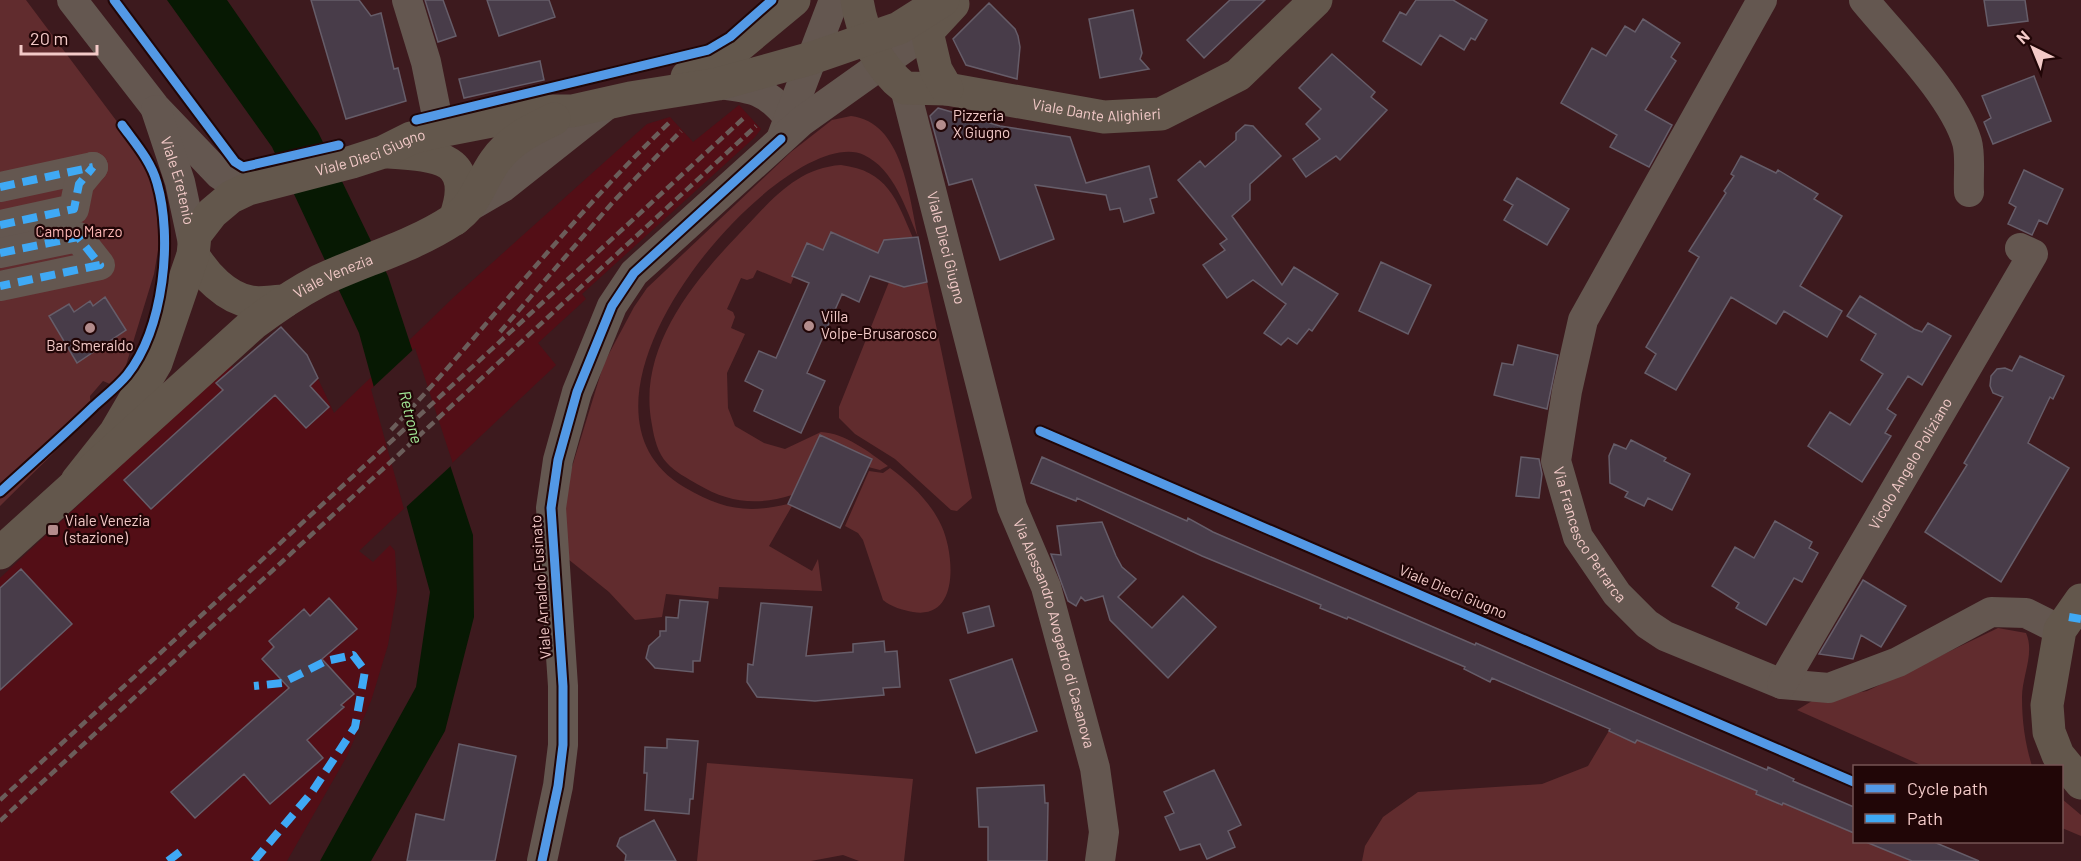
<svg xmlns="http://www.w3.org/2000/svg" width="2081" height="861" viewBox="0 0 2081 861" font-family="Barlow,sans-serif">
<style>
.built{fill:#530e16}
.green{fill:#612c2e}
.water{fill:#071903}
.pier{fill:#3d1a1e}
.building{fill:#483c49;stroke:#665d69;stroke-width:1.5}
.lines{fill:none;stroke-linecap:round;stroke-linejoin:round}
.minor{stroke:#645750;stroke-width:30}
.major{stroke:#63574c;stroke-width:33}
.rail{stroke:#6b5d5a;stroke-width:4.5;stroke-dasharray:9 4.5;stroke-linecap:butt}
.quiet{stroke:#3fa9f5;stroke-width:8;stroke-dasharray:15 8;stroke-linecap:butt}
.cycleway-casing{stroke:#210607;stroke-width:13}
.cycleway{stroke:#5399e6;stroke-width:9}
.poi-dot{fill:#b38c8c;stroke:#210607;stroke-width:2}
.labels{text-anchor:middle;stroke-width:4.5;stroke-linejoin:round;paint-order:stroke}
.street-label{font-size:15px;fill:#f3cac8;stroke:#210607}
.poi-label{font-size:15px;fill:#f3cac8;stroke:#210607;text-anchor:start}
.park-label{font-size:15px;fill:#fbb7b5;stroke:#210607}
.water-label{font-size:16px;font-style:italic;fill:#a2e896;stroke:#210607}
</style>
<rect width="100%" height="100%" fill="#3d1a1e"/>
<!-- built -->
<path class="built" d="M739,105L761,129L755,137L582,294L586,299L538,343L556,365L359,551L373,562L390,545L395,551L397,591L388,645L371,701L347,756L287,861H0V578L230,364L235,369L281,327L307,355L334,413L454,297L647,124L670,117L693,142Z"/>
<!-- green -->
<path class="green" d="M0,0H26L130,139L147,169L157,203L160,239L154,274L119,388L103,381L90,396L91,416L0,506Z
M851,116C903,122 909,197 918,237C906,209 894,169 864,155C788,119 536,399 684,487C722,509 746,514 788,504L792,506L769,546L812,571L818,559L822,591L719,587L718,599L666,594L662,617L635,620L609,592L563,555L560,506L604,363L634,307L647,288L791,152L832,120Z
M841,165C888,171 896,199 913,238L884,240L878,253L823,250L807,243L791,284L757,270L753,278L747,280L741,278L727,309L733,312L735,317L731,328L745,334L727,373L728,408L735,426L764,443L785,449L821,432C845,433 869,452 888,466L880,470L868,467L872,459L820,435L792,495C757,506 729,503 697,484C687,478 675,472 667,463C658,454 654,438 652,425C637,351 690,285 739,234C769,203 795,168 841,165Z
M889,282L904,287L927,282L972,498L957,511L951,510L895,459L855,434L839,418V407Z
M890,468C911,484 931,502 942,527C954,554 960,620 913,612C903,610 891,607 883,600L863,540L858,533L845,526L869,471L883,473Z
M1998,628L2026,633C2035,653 2022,676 2022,697C2022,722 2025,743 2032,766H1923L1797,710L1812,701L1867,691Z
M1610,729V731L1635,743L1637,740L1757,791L1756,794L1781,805L1783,803L1854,833V842H1875L1902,853L1901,857L1912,861H1362L1365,846L1383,817L1418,792L1542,784L1588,766Z
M707,763L913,779L904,861H859L843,855L811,861H697Z
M2062,799L2081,815V836L2062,828Z"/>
<!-- water -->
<path class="water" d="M167,0H227L318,132L388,276L473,535L474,617L445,731L371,861H320L416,687L430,592L359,333L272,147Z"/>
<!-- pier -->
<path class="pier" d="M415,348L453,464L404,509L371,389Z"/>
<!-- building -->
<path class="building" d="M311,0H359L371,16L381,13L394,69L398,68L406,101L346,119Z
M425,0H443L456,36L438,42Z
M487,0H549L555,17L499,36Z
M1230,0H1265L1204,58L1187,40Z
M1416,0H1453L1487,20L1475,40L1471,38L1464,50L1440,35L1421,65L1383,41L1400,12L1406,15Z
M1984,0H2025L2028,21L1988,26Z
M989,3L1015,29L1018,36L1020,47L1017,79L966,65L953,39Z
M1133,10L1142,53L1140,59L1149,69L1100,78L1089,19Z
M1643,19L1680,43L1671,57L1676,61L1645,110L1672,125L1649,167L1610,147L1617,135L1561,103L1592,48L1606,56L1625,26L1635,32Z
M1332,54L1375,92L1371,97L1387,110L1340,160L1336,156L1306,177L1293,159L1320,139L1306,124L1321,109L1299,88Z
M540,61L544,80L464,98L459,79Z
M2034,76L2051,121L1993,144L1984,122L1991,118L1982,96Z
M938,108L1000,126L1070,137L1086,183L1149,166L1157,197L1150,199L1154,213L1124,222L1120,208L1110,210L1106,195L1035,185L1054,239L1000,260L972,179L949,185L930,116Z
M1245,125L1253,126L1281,156L1250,184V200L1232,216L1282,285L1294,267L1338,294L1312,331L1309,329L1297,344L1288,338L1281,345L1264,333L1286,304L1253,280L1227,298L1203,265L1225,250L1220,244L1227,239L1178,180L1200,161L1205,167L1236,140V133Z
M1741,156L1776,173L1778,170L1818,194L1814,199L1842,216L1800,286L1842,311L1827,337L1784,311L1776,324L1731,297L1676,390L1645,373L1656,354L1646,347L1699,257L1689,251L1726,193L1724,191L1734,176L1731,174Z
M2024,170L2063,189L2047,224L2039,220L2032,235L2008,224L2016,207L2009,203Z
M1517,178L1569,209L1547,245L1504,220L1513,205L1504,200Z
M831,232L878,253L884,240L918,237L927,282L904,287L870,276L859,302L842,294L807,373L825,381L801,433L754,411L763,390L745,381L759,351L776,358L809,283L792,276L807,243L823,250Z
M1381,262L1431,285L1408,334L1359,311Z
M1860,296L1914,329L1922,332L1928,323L1951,336L1922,385L1908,376L1887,409L1896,415L1885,433L1891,436L1862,482L1808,446L1830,412L1850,425L1883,374L1861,360L1876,334L1847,316Z
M105,297L126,330L77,363L49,316L69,304L74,312L90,301L93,306Z
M281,327L307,355L318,378L310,386L329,407L306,428L275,395L151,509L124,480L223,390L216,383Z
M1518,345L1558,355L1547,409L1494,395L1502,363L1513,365Z
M2020,356L2064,376L2053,399L2050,397L2028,443L2069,468L2001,582L1925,532L1967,465L1964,463L2003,397L1993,393L1990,386L1991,376L1997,369L2005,368L2012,371Z
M820,435L872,459L840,528L788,504Z
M1631,440L1666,458L1664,461L1690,474L1672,510L1648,498L1644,506L1625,497L1628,492L1610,483L1609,456L1614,444L1626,449Z
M1042,457L1187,521L1188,518L1213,532L1475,645L1476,643L1767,770L1768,767L1794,779L1793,781L1854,807V833L1783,803L1782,805L1756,794L1757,791L1637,740L1635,743L1609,731L1610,729L1492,678L1490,682L1464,669L1465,667L1348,617L1347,619L1320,608L1321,605L1202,556L1077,498L1076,501L1031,483Z
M1521,457L1539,459L1542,474L1539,498L1516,496Z
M1775,521L1812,542L1809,548L1818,553L1802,582L1794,578L1766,625L1736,608L1739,603L1712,586L1735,547L1754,558Z
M1102,522L1116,556L1122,567L1136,579L1118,597L1152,628L1183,596L1216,627L1168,678L1110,620L1103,596L1085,601L1081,597L1076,606L1068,601L1051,554L1061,555L1057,526Z
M21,569L72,624L0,690V588Z
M1863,580L1906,606L1881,647L1861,635L1853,659L1819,654Z
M329,598L357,629L322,659L354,694L341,705L344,707L307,740L323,758L270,804L244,774L195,818L171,792L289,688L262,659L274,647L269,641L304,609L310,616Z
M680,600L708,602L700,661H693V672L655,668L646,658L649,646L660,636V631H666V617L678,618Z
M761,603L812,607L806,656L853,652V644L884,641L885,652L897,651L900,687L883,688L884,695L815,701L757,697L747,682L748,664L753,665Z
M989,606L994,626L968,633L963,613Z
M1012,659L1037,731L976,753L950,680Z
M667,739L698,741L693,799H690L689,814L645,810L647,773H644L645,747L667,748Z
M459,744L516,756L495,861H407L416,814L444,820Z
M1214,770L1241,825L1228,831L1235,847L1207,859L1200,844L1180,850L1165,817L1174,813L1164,792Z
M1044,785L1045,803H1048L1047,861H988V827H979L977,788Z
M654,820L676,861H625L626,855L617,846L620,838Z
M1866,842H1934L1979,861H1912Z"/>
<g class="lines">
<!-- minor -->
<g class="minor">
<path d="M72,0L155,107L219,174L234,184L248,189"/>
<path d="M407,0L426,62L440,131"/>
<path id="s1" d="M1762,0L1583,320L1567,391L1556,461L1578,537L1617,594L1647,624L1665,636L1782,684L1829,688L1898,662L1991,612L2026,613L2060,630"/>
<path d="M1864,0C1895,38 1953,95 1967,142C1971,156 1968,177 1969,192"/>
<path d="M718,84C751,88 766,89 788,117"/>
<path id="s2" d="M905,88L1012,507L1046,587L1095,768L1104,832L1100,861"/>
<path id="s3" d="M156,110L180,182L193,243"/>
<path d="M781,139L834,0"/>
<path d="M0,187L93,167"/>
<path d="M472,205L503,187L609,103"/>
<path d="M0,225L74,209L79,184L93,167"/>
<path d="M0,253L78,237L100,265L0,286"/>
<path id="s4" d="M1782,684L2033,254L2020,248"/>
<path d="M542,861L558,786L563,745V686L551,508L558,460L577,392L612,306L634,273L802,121L927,32"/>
</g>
<!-- major -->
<g class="major">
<path id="s5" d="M857,0C862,33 878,67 905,88L947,89L1104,117L1161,114L1238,75L1316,0"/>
<path d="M687,77L717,64L794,0"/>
<path d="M947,89L936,70L927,32L953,4"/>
<path d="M388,152C438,155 477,157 455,219"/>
<path d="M193,255C205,275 226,298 251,302C261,304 274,301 285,301"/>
<path id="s6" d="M77,481L115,433L156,363L193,255L195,235L212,213L231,197L248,189L352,162L383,152L411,138L440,131L544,111H572L630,98L718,84L812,58L899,28L943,0"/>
<path id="s7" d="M0,553L253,324C274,308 296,293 319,281C363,260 412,247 453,220C476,205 480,182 495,161C510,140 531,130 554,119"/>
<path d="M2081,600L2060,630L2047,705L2049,732L2058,755L2081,783"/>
</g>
<!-- rail -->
<path class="rail" d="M500,332L613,202L681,131
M391,430C487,329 570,217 671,121
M0,800L746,116
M0,821L756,126"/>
<!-- quiet -->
<path class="quiet" d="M0,187L93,167
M0,225L74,209L79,184L93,167
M0,253L78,237L100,265L0,286
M2069,617L2081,619
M168,861L185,848
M254,861L312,792L355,727L365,671L353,655L326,661L282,683L254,686"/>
<!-- cycleway casing -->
<g class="cycleway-casing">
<path id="cycleway" d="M114,0L235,162L243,167L339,145
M416,120L708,50L730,37L772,0
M1040,431L1854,782
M0,492C31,464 63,436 94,406C105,396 118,386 127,375C164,328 173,238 157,183C151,161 135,143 122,125
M542,861L558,786L563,745V686L551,508L558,460L577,392L612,306L634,273L781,139"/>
</g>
<!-- cycleway -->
<use href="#cycleway" class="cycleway"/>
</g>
<!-- markers -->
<g class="poi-dot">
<circle cx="941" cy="125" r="6"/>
<circle cx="809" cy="326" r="6"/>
<circle cx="90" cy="328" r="6"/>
<rect x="47" y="524" width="12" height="12" rx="3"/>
</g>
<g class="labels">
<!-- street labels -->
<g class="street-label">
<text dy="5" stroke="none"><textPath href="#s5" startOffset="296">Viale Dante Alighieri</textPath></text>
<text dy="5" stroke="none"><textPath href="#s6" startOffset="476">Viale Dieci Giugno</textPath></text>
<text dy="5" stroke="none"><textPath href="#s3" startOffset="74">Viale Eretenio</textPath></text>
<text dy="5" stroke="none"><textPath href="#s2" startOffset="165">Viale Dieci Giugno</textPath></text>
<text dy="5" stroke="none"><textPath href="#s7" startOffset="435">Viale Venezia</textPath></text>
<text dy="5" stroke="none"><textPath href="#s4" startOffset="255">Vicolo Angelo Poliziano</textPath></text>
<text dy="5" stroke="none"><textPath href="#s1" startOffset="592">Via Francesco Petrarca</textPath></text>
<text transform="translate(541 587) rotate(-94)" y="5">Viale Arnaldo Fusinato</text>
<text transform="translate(1453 592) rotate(23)" y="5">Viale Dieci Giugno</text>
<text dy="5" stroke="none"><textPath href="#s2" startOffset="566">Via Alessandro Avogadro di Casanova</textPath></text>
</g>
<!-- poi labels -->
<g class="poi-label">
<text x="953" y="121">Pizzeria<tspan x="953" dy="17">X Giugno</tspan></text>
<text x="821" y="322">Villa<tspan x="821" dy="17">Volpe-Brusarosco</tspan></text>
<text x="90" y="351" text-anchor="middle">Bar Smeraldo</text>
<text x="65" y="526">Viale Venezia<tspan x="65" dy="17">(stazione)</tspan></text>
</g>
<!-- park labels -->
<g class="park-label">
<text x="79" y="237">Campo Marzo</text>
</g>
<!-- water labels -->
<g class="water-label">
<text transform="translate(411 417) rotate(76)" y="6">Retrone</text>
</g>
</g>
<!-- legend -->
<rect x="1853" y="765" width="210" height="78" fill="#210607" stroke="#755454" stroke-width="1.5"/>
<rect x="1865" y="784" width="30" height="9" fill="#5399e6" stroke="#755454" stroke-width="1.5"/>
<text x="1907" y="795" font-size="18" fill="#f3cac8">Cycle path</text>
<rect x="1865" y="814" width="30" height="9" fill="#3fa9f5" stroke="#755454" stroke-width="1.5"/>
<text x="1907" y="825" font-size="18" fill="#f3cac8">Path</text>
<!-- north arrow -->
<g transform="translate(2033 48) rotate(317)" stroke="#210607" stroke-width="4.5" paint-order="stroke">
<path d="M0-4.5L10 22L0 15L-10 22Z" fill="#f3cac8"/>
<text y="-9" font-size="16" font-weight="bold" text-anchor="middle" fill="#f3cac8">N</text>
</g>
<!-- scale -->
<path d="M21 45v9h76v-9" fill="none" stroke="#f3cac8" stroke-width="3"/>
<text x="30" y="45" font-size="18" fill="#f3cac8" stroke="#210607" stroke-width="4.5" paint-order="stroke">20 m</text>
</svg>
